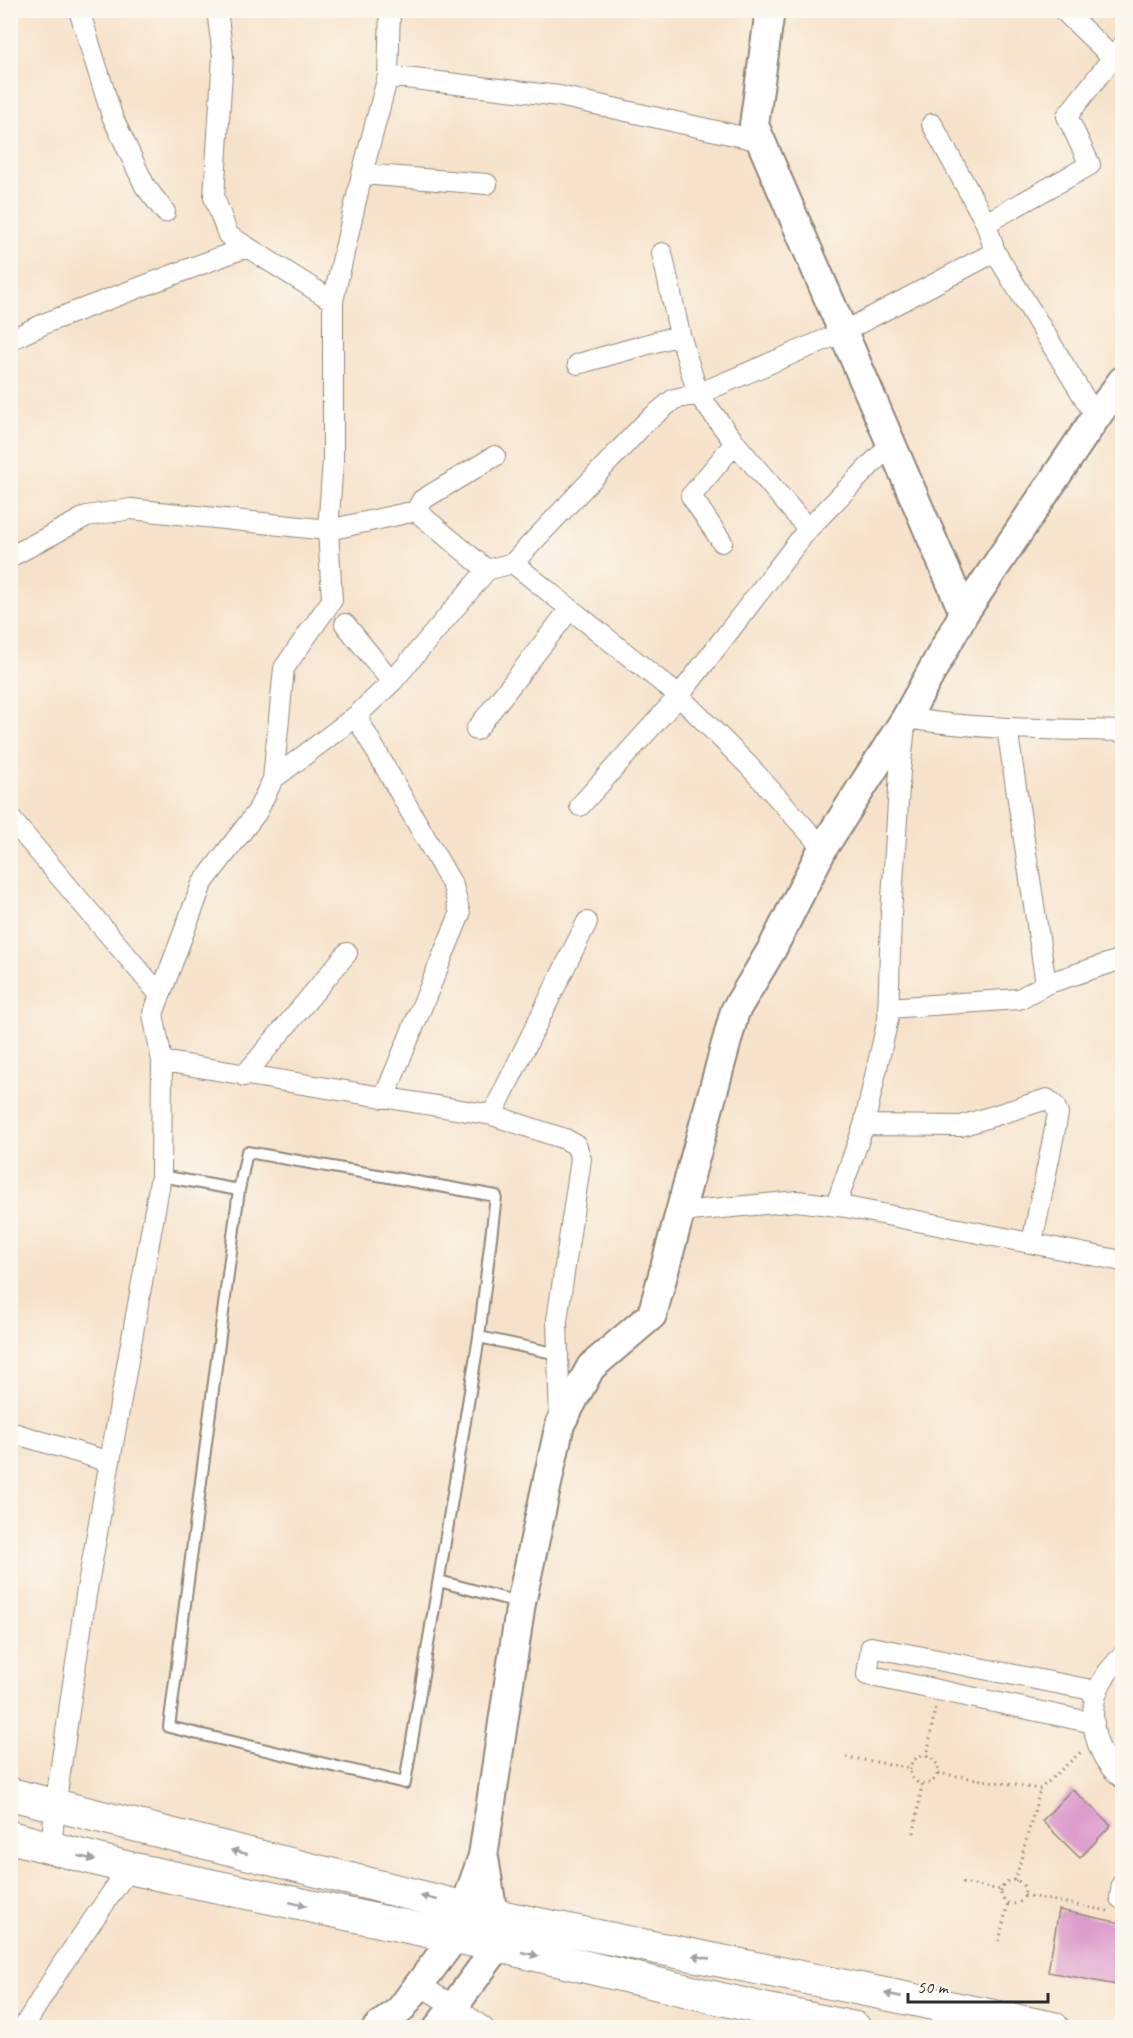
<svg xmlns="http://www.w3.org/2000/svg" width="1133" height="2038" viewBox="0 0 1133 2038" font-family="Caveat,sans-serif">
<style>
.building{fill:#dd9dcc}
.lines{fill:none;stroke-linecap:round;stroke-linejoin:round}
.lane-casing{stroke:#90867a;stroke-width:14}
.street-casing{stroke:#90867a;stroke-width:22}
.secondary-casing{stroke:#90867a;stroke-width:32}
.primary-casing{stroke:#90867a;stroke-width:34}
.path{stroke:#90867a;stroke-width:3;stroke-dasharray:1.5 4.5;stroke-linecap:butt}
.lane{stroke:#fff;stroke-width:10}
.street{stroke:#fff;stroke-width:20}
.secondary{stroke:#fff;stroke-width:28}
.primary{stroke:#fff;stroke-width:32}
.oneway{fill:#a0a0a0}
</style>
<rect width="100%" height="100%" fill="#fbf7ec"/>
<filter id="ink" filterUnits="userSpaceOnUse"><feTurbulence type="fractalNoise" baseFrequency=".0167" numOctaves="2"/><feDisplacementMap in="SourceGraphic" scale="12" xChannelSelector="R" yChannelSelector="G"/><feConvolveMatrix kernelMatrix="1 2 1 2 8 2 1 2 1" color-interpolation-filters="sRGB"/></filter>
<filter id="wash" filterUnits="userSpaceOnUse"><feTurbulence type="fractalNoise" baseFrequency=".008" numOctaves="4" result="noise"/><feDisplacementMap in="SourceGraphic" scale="24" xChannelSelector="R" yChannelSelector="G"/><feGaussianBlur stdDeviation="1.35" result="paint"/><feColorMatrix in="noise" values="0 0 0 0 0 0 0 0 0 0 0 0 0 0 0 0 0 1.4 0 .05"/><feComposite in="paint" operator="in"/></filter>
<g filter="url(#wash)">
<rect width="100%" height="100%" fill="#f6e2ca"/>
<g id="blocks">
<!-- building -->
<path class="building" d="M1072,1789L1111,1825L1080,1858L1042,1821Z
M1059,1910L1122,1923V1986L1048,1972Z"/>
</g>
</g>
<g filter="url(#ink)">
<use href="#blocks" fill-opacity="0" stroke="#90867a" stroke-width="1.5"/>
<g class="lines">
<!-- lane casing -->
<g class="lane-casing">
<path id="lane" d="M247,1152L496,1196L479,1337L405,1783L169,1727L239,1190Z
M161,1176L239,1190
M479,1337L558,1354
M439,1581L521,1603"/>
</g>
<!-- street casing -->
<g class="street-casing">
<path id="street" d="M79,10L112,116L145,186L165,212
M217,10L223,56L214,197L228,235L333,301
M1063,10L1113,58
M388,76L559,96L761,141
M932,124L986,223L995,252L1096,417
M362,174L487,184
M986,223L1090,165L1067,116L1122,46
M662,253L680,335L698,394L735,443L808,529
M10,340L48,322L247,247
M578,364L680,335
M416,511L422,500L495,456
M722,542L691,496L735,443
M10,557L87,516L131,509L328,530L416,511L487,570L513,563L679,696L748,765L823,848
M513,563L646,422L674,399L698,394L843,332L995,252
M345,624L392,682
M356,716L453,886L460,914L384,1098
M1007,728L1046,984
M476,730L570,609
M273,779L356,716L392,682L487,570
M580,806L679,696L808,529L891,444
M10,818L160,995
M888,1008L1019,999L1046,984L1122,959
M162,1061L492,1115L565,1139L576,1145L581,1159L557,1320L560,1422
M244,1076L347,953
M492,1115L587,922
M864,1125L961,1126L1047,1099L1055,1106L1058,1114L1032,1243
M836,1205L864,1125L888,1019L891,915L900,771L906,718C977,730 1050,729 1122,731
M680,1212L797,1201L846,1207L1122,1261
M10,1432L110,1462
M1122,1656C1112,1667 1103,1676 1098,1690C1086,1720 1097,1759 1122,1778
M1094,1723L867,1675L871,1647L1097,1691
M51,1849L55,1807L86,1595L161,1176L162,1061L153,1014L202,884L257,812L273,779L284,668L332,600L328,530L333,460V301L362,174L388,76L390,10
M1122,1884L1120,1898H1122
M419,1985L454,2006L484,2028
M23,2028L61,1966L129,1868"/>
</g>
<!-- secondary casing -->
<g class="secondary-casing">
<path id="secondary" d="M770,10L754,125L964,613
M377,2028L400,2010L454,1938L465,1907L483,1856L521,1603L560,1424L591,1367L652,1315L735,1011L772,949L823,848L906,718L964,613L1096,417L1122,381
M438,2028L498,1946L484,1858"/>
</g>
<!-- primary casing -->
<g class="primary-casing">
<path id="primary" d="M10,1794L494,1915L1053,2028
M10,1837L129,1868L498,1946L768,2010L855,2028"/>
</g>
<!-- path -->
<path class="path" d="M910 1770a14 14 0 1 1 28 0a14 14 0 1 1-28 0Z
M846,1757L910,1768
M927,1757L935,1708
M938,1773L1040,1789L1082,1751
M914,1833L922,1784
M1001 1892a12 12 0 1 1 24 0a12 12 0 1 1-24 0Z
M1015,1881L1040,1790
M962,1883L1001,1890
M1024,1895L1108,1911
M999,1941L1008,1903"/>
<!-- lane -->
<use href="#lane" class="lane"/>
<!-- street -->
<use href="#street" class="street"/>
<!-- secondary -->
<use href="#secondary" class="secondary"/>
<!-- primary -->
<use href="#primary" class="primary"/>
</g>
<!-- one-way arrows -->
<defs><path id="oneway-solid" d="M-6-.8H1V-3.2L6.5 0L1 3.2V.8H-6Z" transform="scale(1.5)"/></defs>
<g class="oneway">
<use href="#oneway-solid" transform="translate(239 1852) rotate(-166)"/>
<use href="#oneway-solid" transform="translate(87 1858) rotate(13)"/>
<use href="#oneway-solid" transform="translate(429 1898) rotate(-166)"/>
<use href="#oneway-solid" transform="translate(298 1904) rotate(12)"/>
<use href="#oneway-solid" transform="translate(530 1954) rotate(13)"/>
<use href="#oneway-solid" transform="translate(701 1957) rotate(-169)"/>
<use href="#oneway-solid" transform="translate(893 1995) rotate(-169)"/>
</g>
</g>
<!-- margin -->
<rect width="1133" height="2038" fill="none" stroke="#fbf7ec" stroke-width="36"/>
<!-- scale -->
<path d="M908 1993v9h140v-9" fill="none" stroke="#2b2b2b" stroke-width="3"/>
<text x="917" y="1993" font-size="18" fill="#2b2b2b" stroke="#fbf7ec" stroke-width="4.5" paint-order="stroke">50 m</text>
</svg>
